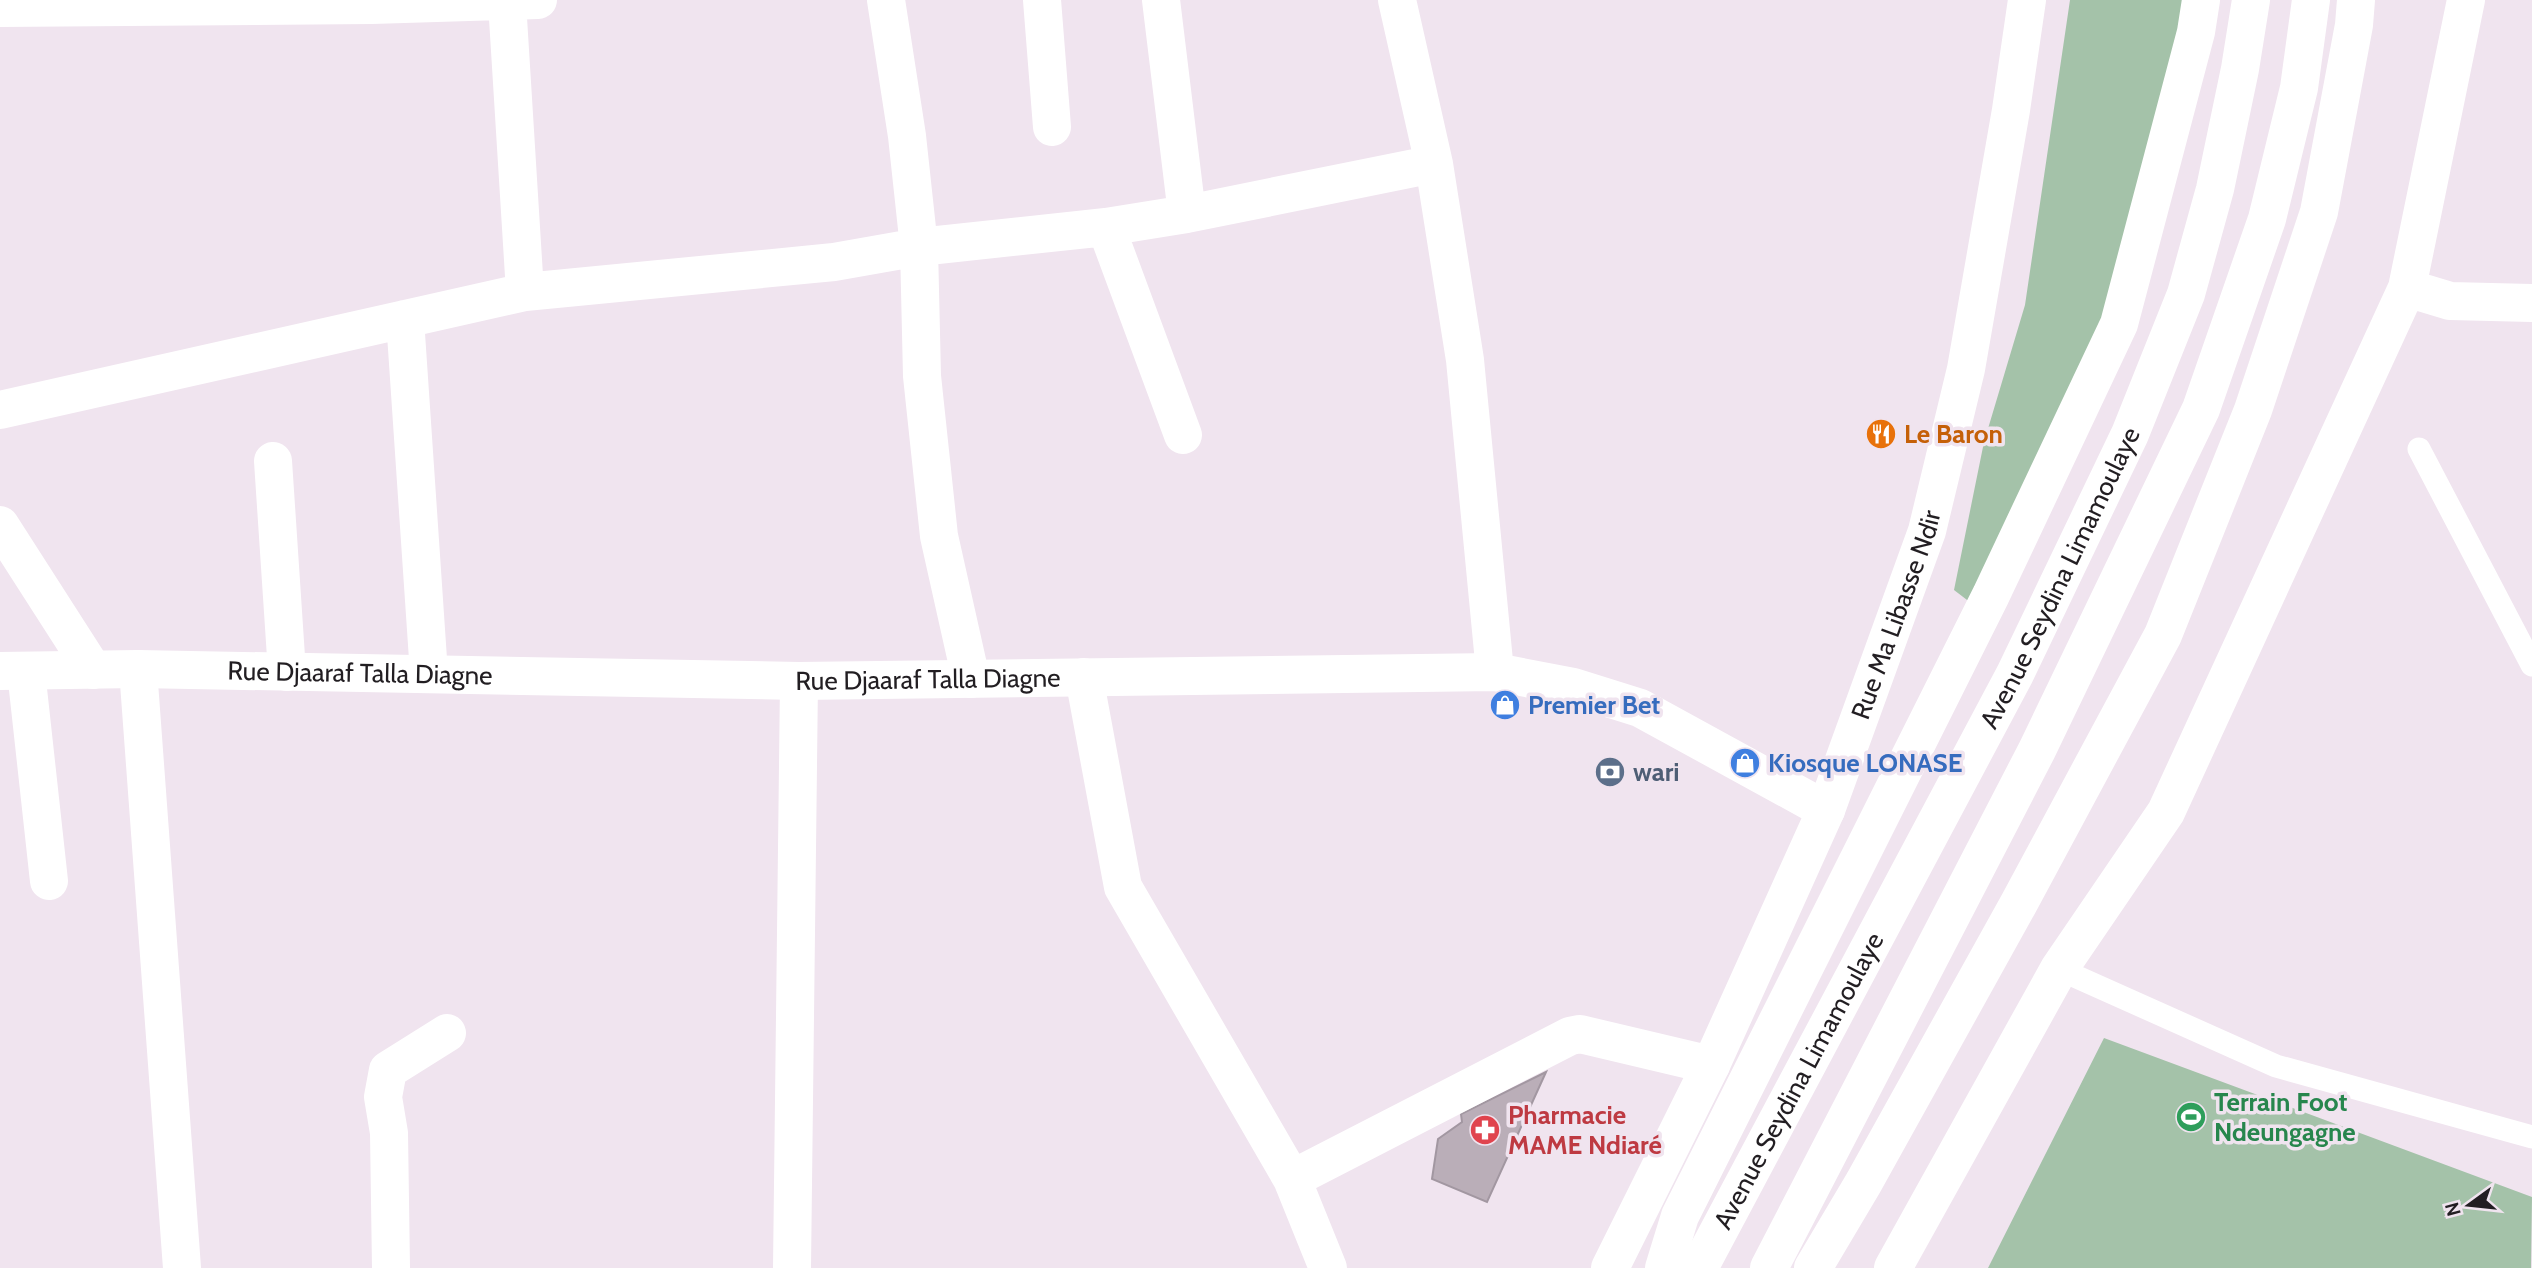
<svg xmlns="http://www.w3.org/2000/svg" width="2532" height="1268" viewBox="0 0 2532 1268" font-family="Cabin,sans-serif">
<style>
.green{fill:#a4c2a9}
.building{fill:#baaeb8;stroke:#a297a1;stroke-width:2}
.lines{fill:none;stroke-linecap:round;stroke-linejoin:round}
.service{stroke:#fff;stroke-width:23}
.minor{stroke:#fff;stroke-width:38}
.tertiary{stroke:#fff;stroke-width:38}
.trunk{stroke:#fff;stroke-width:38}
.labels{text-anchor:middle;stroke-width:7;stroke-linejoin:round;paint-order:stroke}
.food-label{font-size:26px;font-weight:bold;fill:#c56008;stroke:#f0e4ef;text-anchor:start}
.street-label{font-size:26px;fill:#221e22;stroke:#f0e4ef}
.shop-label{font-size:26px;font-weight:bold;fill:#366cbe;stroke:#f0e4ef;text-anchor:start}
.service-label{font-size:26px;font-weight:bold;fill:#4e5e75;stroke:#f0e4ef;text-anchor:start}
.leisure-label{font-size:26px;font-weight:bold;fill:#27864d;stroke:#f0e4ef;text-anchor:start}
.health-label{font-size:26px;font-weight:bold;fill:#be3a42;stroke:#f0e4ef;text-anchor:start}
</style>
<rect width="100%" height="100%" fill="#f0e4ef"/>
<!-- green -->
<path class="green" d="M2070,0H2183L2179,24L2105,320L1971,603L1954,590L1984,442L2025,305Z
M2104,1038L2532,1197L2531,1268H1988Z"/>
<!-- building -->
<path class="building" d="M1546,1072L1487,1202L1432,1179L1438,1139L1462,1122L1461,1114Z"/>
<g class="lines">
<!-- service -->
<path class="service" d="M2419,449L2532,665
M2059,969L2276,1066L2532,1137"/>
<!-- minor -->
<path class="minor" d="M886,0L907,136L919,247L922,376L939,536L971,679
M1042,0L1052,127
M1161,0L1187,214
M1397,0L1434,164L1465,360L1495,672
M507,2L525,292
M0,8L372,5L538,0
M1106,227L1183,435
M2407,288L2450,301L2532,303
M405,319L429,674
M0,410L525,292L834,262L919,247L1106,227L1187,214L1434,164
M273,461L287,672
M138,669L182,1268
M26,671L49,881
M1084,677L1123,887L1292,1179L1328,1268
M1292,1179L1570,1036L1580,1034L1711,1065
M391,1268L389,1133L383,1097L388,1070L447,1033
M792,1268L799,681
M1893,1268L2059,969L2166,812L2407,288L2466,0"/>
<!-- tertiary -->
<g class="tertiary">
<path d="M0,525L93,670"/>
<path id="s1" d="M0,671L138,669L799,681L1495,672L1573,687L1640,708L1826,810"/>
<path id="s2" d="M1610,1268L1711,1065L1826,810L1927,531L1966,369L2011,110L2027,0"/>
</g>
<!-- trunk -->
<g class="trunk">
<path d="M1664,1268L1680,1216L1991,595L2119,324L2196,32L2201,0"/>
<path id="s3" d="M1699,1268L2015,674L2130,434L2186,294L2215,189L2240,69L2251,0"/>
<path d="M1769,1268L2037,750L2201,409L2267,219L2299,88L2311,0"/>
<path d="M1813,1268L1864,1182L2019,903L2163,635L2253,410L2319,212L2354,25L2356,0"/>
</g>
</g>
<!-- icons -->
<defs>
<g id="restaurant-disc" transform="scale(1.575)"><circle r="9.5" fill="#e8710a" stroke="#f0e4ef"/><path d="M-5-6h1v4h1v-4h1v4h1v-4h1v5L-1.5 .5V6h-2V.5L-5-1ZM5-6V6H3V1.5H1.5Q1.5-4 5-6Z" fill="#fff"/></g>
<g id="shop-disc" transform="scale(1.575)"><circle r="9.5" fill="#3f7fe0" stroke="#f0e4ef"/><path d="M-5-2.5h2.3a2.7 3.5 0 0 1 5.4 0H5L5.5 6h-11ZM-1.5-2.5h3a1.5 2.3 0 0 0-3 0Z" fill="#fff"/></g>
<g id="bank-disc" transform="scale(1.575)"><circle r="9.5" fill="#5c6f8a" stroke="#f0e4ef"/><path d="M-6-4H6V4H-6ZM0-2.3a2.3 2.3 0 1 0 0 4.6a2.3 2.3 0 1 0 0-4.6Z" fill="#fff"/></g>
<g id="stadium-disc" transform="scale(1.575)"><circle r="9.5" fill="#2e9e5b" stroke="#f0e4ef"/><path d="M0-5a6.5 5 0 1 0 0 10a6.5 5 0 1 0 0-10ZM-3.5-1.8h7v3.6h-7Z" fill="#fff"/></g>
<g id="pharmacy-disc" transform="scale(1.575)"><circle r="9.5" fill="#e0444e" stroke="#f0e4ef"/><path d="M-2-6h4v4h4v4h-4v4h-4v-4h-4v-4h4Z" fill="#fff"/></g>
</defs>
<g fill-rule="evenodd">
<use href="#restaurant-disc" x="1881" y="434"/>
<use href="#shop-disc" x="1505" y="705"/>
<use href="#shop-disc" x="1745" y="763"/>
<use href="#bank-disc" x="1610" y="772"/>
<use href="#stadium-disc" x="2191" y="1117"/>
<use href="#pharmacy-disc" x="1485" y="1130"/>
</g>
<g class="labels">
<!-- food labels -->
<g class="food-label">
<text x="1904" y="443">Le Baron</text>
</g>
<!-- street labels -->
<g class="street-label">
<text dy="9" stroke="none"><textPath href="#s3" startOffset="779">Avenue Seydina Limamoulaye</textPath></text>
<text dy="9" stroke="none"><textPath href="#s2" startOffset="714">Rue Ma Libasse Ndir</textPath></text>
<text dy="9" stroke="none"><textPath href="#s1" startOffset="360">Rue Djaaraf Talla Diagne</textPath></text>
<text dy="9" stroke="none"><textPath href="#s1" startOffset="928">Rue Djaaraf Talla Diagne</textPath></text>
<text dy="9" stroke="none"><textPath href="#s3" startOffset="212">Avenue Seydina Limamoulaye</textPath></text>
</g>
<!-- shop labels -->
<g class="shop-label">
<text x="1528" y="714">Premier Bet</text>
<text x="1768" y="772">Kiosque LONASE</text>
</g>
<!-- service labels -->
<g class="service-label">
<text x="1633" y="781">wari</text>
</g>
<!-- leisure labels -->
<g class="leisure-label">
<text x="2214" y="1111">Terrain Foot<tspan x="2214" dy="30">Ndeungagne</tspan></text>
</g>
<!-- health labels -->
<g class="health-label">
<text x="1508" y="1124">Pharmacie<tspan x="1508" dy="30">MAME Ndiaré</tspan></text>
</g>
</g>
<!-- north arrow -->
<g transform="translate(2469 1205) rotate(255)" stroke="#f0e4ef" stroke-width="5" paint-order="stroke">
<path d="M0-5L12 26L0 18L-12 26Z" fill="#221e22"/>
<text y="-10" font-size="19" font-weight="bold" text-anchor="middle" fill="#221e22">N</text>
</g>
</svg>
